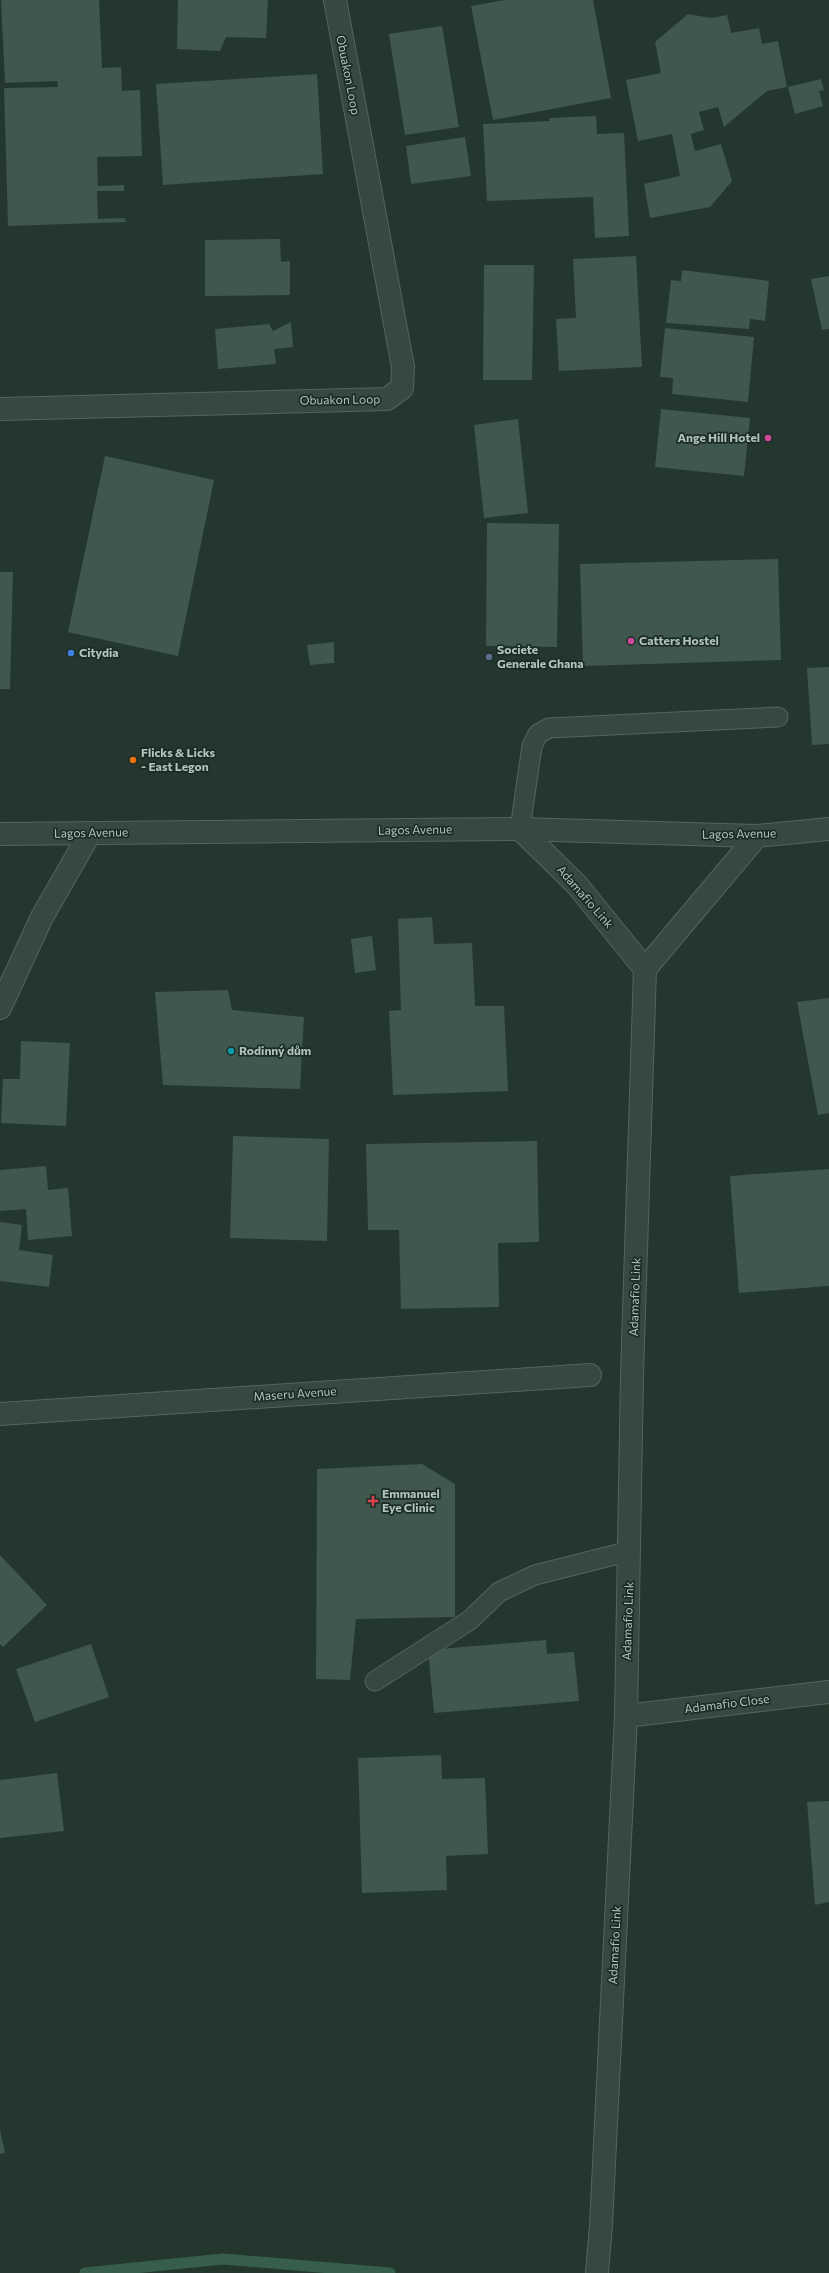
<svg xmlns="http://www.w3.org/2000/svg" width="829" height="2273" viewBox="0 0 829 2273" font-family="Commissioner,sans-serif">
<style>
.lines{fill:none;stroke-linecap:round;stroke-linejoin:round}
.stream{stroke:#375d4c;stroke-width:11}
.building{fill:#3f574d}
.service-casing{stroke:#54655e;stroke-width:21}
.minor-casing{stroke:#54655e;stroke-width:24}
.tertiary-casing{stroke:#54655e;stroke-width:24}
.service{stroke:#364840;stroke-width:19}
.minor{stroke:#364840;stroke-width:22}
.tertiary{stroke:#364840;stroke-width:22}
.hotel-dot{fill:#d1479c;stroke:#1b2c25;stroke-width:1.5}
.shop-dot{fill:#3f7fe0;stroke:#1b2c25;stroke-width:1.5}
.service-dot{fill:#5c6f8a;stroke:#1b2c25;stroke-width:1.5}
.food-dot{fill:#e8710a;stroke:#1b2c25;stroke-width:1.5}
.culture-dot{fill:#0f9aa8;stroke:#1b2c25;stroke-width:1.5}
.health-dot{fill:#e0444e;stroke:#1b2c25;stroke-width:1.5}
.labels{text-anchor:middle;stroke-width:3.5;stroke-linejoin:round;paint-order:stroke}
.street-label{font-size:12px;fill:#b1c4bc;stroke:#1b2c25}
.poi-label{font-size:12px;font-weight:bold;fill:#b1c4bc;stroke:#1b2c25;text-anchor:start}
</style>
<rect width="100%" height="100%" fill="#23372e"/>
<g class="lines">
<!-- stream -->
<path class="stream" d="M85,2273L223,2259L390,2273"/>
</g>
<!-- building -->
<path class="building" d="M1,0H99L102,68L121,67L122,91L140,90L142,156L97,157L98,186L124,185V191H97L98,219L125,218L126,222L8,226L4,88L58,87L57,81L5,83Z
M178,0H268L266,38L226,37L220,51L177,49Z
M505,0H593L611,98L493,120L471,6Z
M688,14L711,18L727,15L731,33L759,28L762,44L778,41L787,87L767,91L724,127L718,107L699,112L704,130L691,134L695,151L721,144L732,181L710,207L650,218L644,184L680,176L672,134L638,141L626,80L661,73L655,42Z
M442,26L459,127L405,135L389,34Z
M317,74L323,174L163,185L156,84Z
M821,79L824,90L819,91L823,106L795,114L788,87Z
M596,116L597,134L624,133L629,236L595,238L593,197L487,201L483,124L550,121L549,118Z
M465,137L471,176L411,184L406,146Z
M280,239L281,262L290,261V295L205,296V240Z
M636,256L642,367L559,371L556,319L576,318L573,259Z
M484,265H534L532,380H483Z
M682,270L769,281L765,321L750,319L749,329L666,323L671,280L681,281Z
M829,276V329L822,330L811,279Z
M291,322L293,347L274,349L276,364L218,369L215,329L269,324L273,331Z
M665,328L754,337L748,402L672,394L673,378L660,377Z
M661,409L750,418L744,476L655,467Z
M518,419L528,513L484,518L474,425Z
M105,456L214,480L178,656L68,632Z
M487,523L559,524L557,647L486,646Z
M778,559L781,660L583,666L580,564Z
M0,572H13L10,689H0Z
M334,642V663L310,665L307,645Z
M829,667V744L812,745L807,668Z
M432,917L434,944L472,943L475,1006H504L508,1091L393,1095L389,1011L401,1010L398,919Z
M372,936L376,970L355,973L351,939Z
M228,990L232,1010L304,1017L300,1089L163,1085L155,992Z
M829,998V1113L818,1115L797,1002Z
M21,1041L70,1043L66,1126L1,1123L3,1079H20Z
M233,1136L329,1139L327,1241L230,1238Z
M537,1141L539,1242L498,1243L499,1307L401,1309L399,1230H368L366,1144Z
M46,1166L48,1190L68,1188L72,1236L28,1240L26,1209L0,1211V1170Z
M829,1169V1286L739,1293L730,1176Z
M0,1222L22,1225L19,1250L53,1255L49,1287L0,1281Z
M422,1464L455,1484V1617L356,1619L350,1680L316,1679L317,1469Z
M0,1555L47,1605L3,1647L0,1644Z
M546,1640L547,1654L574,1652L579,1701L434,1713L428,1650Z
M91,1644L109,1697L35,1722L16,1669Z
M441,1755L442,1779L485,1778L488,1854L446,1856L447,1890L362,1893L358,1758Z
M57,1773L64,1831L0,1838V1780Z
M829,1801V1902L815,1905L807,1802Z
M0,2130L5,2153L0,2154Z"/>
<g class="lines">
<!-- service casing -->
<g class="service-casing">
<path id="service" d="M520,829L532,746L538,734L549,728L778,717
M375,1681L470,1620L499,1592L535,1575L630,1551"/>
</g>
<!-- minor casing -->
<g class="minor-casing">
<path id="minor" d="M0,409L387,399L402,388L403,367L335,0
M0,1008L42,917L90,833
M0,1414L590,1375
M626,1716L829,1692"/>
</g>
<!-- tertiary casing -->
<g class="tertiary-casing">
<path id="tertiary" d="M520,829L577,885L645,969
M0,834L520,829L757,836L829,829
M597,2273L601,2225L626,1716L632,1375L645,969L757,836"/>
</g>
<!-- service -->
<use href="#service" class="service"/>
<!-- minor -->
<use href="#minor" class="minor"/>
<!-- tertiary -->
<use href="#tertiary" class="tertiary"/>
</g>
<!-- markers -->
<g class="hotel-dot">
<circle cx="768" cy="438" r="4"/>
<circle cx="631" cy="641" r="4"/>
</g>
<circle class="shop-dot" cx="71" cy="653" r="4"/>
<circle class="service-dot" cx="489" cy="657" r="4"/>
<circle class="food-dot" cx="133" cy="760" r="4"/>
<circle class="culture-dot" cx="231" cy="1051" r="4"/>
<path class="health-dot" d="M371 1495h4v4h4v4h-4v4h-4v-4h-4v-4h4z"/>
<g class="labels">
<!-- street labels -->
<g class="street-label">
<text transform="translate(348 75) rotate(79)" y="4">Obuakon Loop</text>
<text transform="translate(340 400) rotate(-1)" y="4">Obuakon Loop</text>
<text transform="translate(415 830) rotate(-1)" y="4">Lagos Avenue</text>
<text transform="translate(91 833) rotate(-1)" y="4">Lagos Avenue</text>
<text transform="translate(739 834) rotate(-1)" y="4">Lagos Avenue</text>
<text transform="translate(585 897) rotate(49)" y="4">Adamafio Link</text>
<text transform="translate(635 1297) rotate(-88)" y="4">Adamafio Link</text>
<text transform="translate(295 1394) rotate(-4)" y="4">Maseru Avenue</text>
<text transform="translate(628 1621) rotate(-88)" y="4">Adamafio Link</text>
<text transform="translate(727 1704) rotate(-7)" y="4">Adamafio Close</text>
<text transform="translate(615 1945) rotate(-87)" y="4">Adamafio Link</text>
</g>
<!-- poi labels -->
<g class="poi-label">
<text x="760" y="442" text-anchor="end">Ange Hill Hotel</text>
<text x="639" y="645">Catters Hostel</text>
<text x="497" y="654">Societe<tspan x="497" dy="14">Generale Ghana</tspan></text>
<text x="79" y="657">Citydia</text>
<text x="141" y="757">Flicks &amp; Licks<tspan x="141" dy="14">- East Legon</tspan></text>
<text x="239" y="1055">Rodinný dům</text>
<text x="382" y="1498">Emmanuel<tspan x="382" dy="14">Eye Clinic</tspan></text>
</g>
</g>
</svg>
